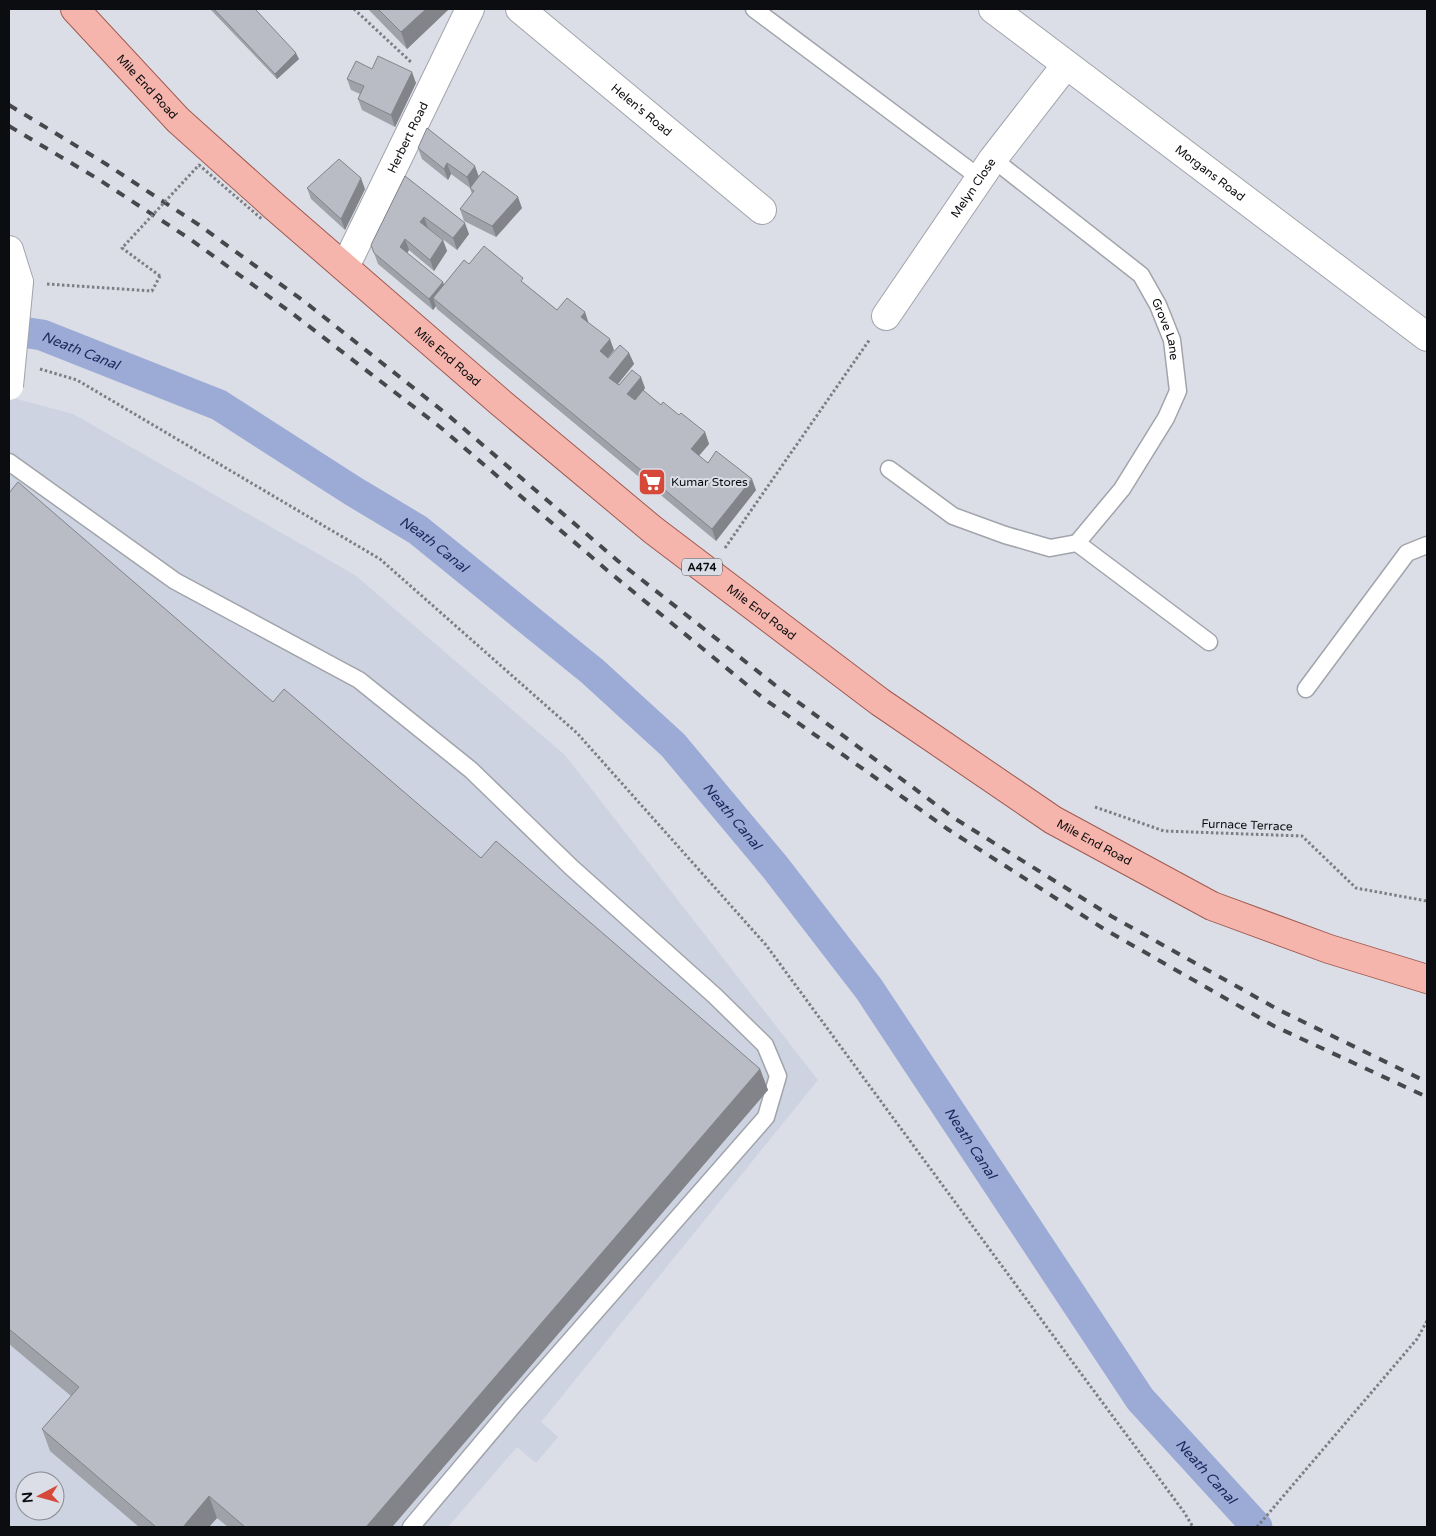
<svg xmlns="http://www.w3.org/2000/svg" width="1436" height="1536" viewBox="0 0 1436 1536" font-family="'Varela Round',sans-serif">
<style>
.built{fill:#cdd3e1;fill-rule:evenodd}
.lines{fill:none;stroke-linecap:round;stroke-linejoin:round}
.canal{stroke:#9babd6;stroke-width:31}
.service-casing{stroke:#a1a4ab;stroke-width:19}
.minor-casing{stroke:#a1a4ab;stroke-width:30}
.primary-casing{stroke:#a05a51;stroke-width:30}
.path{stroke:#7c7e84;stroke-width:3;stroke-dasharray:2.5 2.5;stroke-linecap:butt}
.service{stroke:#fff;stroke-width:16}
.minor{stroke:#fff;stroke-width:28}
.primary{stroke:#f6b5ac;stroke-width:28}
.rail{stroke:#46484c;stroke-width:4;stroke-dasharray:9 9;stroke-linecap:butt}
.minor-bridge-casing{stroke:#a1a4ab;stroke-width:30;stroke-linecap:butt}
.path-bridge{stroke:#7c7e84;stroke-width:3;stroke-dasharray:2.5 2.5;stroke-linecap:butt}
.minor-bridge{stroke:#fff;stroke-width:28}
.wall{fill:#9fa2a9}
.shaded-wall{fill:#828489}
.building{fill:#b9bcc4;stroke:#828489}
.labels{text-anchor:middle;stroke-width:4;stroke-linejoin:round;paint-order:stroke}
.shield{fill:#dbdee6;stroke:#4a4c50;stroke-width:1}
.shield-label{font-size:11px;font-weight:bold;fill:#0c0d10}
.street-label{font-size:12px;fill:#0c0d10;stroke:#dbdee6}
.poi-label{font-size:12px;fill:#0c0d10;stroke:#dbdee6;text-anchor:start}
.water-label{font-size:14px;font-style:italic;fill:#1a285b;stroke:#dbdee6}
</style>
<rect width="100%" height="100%" fill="#dbdee6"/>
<!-- built -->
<path class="built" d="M9,397L73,414L355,575L565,755L818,1080L541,1422L558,1437L536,1463L517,1447L448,1527H9ZM25,1481H55V1511H25Z"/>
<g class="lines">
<!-- canal -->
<path class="canal" id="s1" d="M9,330L42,335L219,405L353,491L418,530L592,671L673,745L775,867L869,989L1140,1399L1257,1527"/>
<!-- service casing -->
<g class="service-casing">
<g id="service">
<path d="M754,9L980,178"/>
<path id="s2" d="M993,159L1141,275L1158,305L1172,340L1178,391L1166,418L1122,489L1077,543L1209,642"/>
<path d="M9,462L175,581L359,680L471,770L571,867L715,996L765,1045L778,1076L766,1117L512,1407L411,1527"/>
<path d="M889,469L953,516L1005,535L1050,548L1077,543"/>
<path d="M1306,689L1407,553L1427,545"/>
</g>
</g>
<!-- minor casing -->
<g class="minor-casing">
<g id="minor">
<path id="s3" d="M520,9L762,210"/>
<path id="s4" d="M993,9L1427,337"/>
<path d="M9,250L19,282"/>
<path id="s5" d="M345,267L470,9"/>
<path id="s6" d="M886,316L993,159L1066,65"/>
</g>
</g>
<!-- primary casing -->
<g class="primary-casing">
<g id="primary">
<path id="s7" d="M75,9L178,120L275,207L501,403L653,530L880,702L1053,820L1212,906L1329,949L1427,979"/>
</g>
</g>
<!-- path -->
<path class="path" d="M354,9L412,63
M47,284L152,291L160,276
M40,369L77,380L380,559L577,733L766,945L1088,1383L1184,1512L1193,1527
M725,548L870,339
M1095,807L1164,831L1302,836L1356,888L1427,901
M1257,1527L1417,1339L1427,1321"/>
<!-- service -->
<use href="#service" class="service"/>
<!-- minor -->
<use href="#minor" class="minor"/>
<!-- primary -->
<use href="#primary" class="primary"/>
<!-- rail -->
<path class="rail" d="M9,105L106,164L199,225L305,302L449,416L618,561L775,685L954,818L1111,916L1279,1010L1427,1082
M9,126L98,179L190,239L293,314L440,427L608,571L763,698L949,830L1104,929L1274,1026L1427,1097"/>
<!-- minor-bridge casing -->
<g class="minor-bridge-casing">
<path id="minor-bridge" d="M9,386L19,282"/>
</g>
<!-- path-bridge -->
<path class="path-bridge" d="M160,276L122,248L199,165L263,220"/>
<!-- minor-bridge -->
<use href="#minor-bridge" class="minor-bridge"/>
</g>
<!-- wall -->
<path class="wall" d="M210,9H255L299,59L277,79Z
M368,9H449L407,49Z
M372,69L416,83L395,127L362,110L358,99L360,94L351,90L347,79Z
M418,148L479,176L522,208L496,237L464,221L460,209L472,194L470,188L451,174L448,180L422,159Z
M405,176L469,234L457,250L428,228L443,240L447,251L434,271L409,250L407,253L444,285L469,264L525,284L557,310L588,322L614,350L608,358L629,353L634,364L617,384L619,385L645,388L643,391L661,405L705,432L709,444L699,456L708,463L756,490L716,541L437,309L436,306L433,310L378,264L374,253Z
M307,188L365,189L345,230L311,199Z
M9,493L273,702L760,1069L768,1090L392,1527H228L217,1518L209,1527H139L50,1451L42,1429L71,1396L9,1344Z"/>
<!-- shaded-wall -->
<path class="shaded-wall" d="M426,9H449L407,49L401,32Z
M296,53L299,59L277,79L275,74Z
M412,72L416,83L395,127L391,115Z
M447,163L451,174L448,180L444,169Z
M475,166L479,177L471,189L467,177Z
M361,178L365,189L345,230L341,219Z
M518,197L522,208L496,237L492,226Z
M424,217L428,228L424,234L420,222Z
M465,223L469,234L457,250L453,238Z
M405,239L409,250L404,258L400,247Z
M443,240L447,251L434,271L430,260Z
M443,282L447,293L433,298L436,306L433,310L429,299Z
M585,312L589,324L581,317Z
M610,339L614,350L604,362L600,351Z
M629,353L634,364L614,389L609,378Z
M641,377L645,388L631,405L627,394Z
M705,432L709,444L695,460L691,449Z
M752,479L756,490L716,541L712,529Z
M760,1069L768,1090L392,1527H366Z
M209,1496L217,1518L209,1527H183Z"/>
<!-- building -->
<path class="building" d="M214,9H255L296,53L275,74Z
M378,9H426L401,32Z
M378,56L412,72L391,115L358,99L364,86L347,79L356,61L372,69Z
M427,128L475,166L467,177L447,163L444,169L418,148Z
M339,159L361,178L341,219L307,188Z
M483,171L518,197L492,226L460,209L474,191L470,188Z
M405,176L465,223L453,238L424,217L420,222L443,240L430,260L405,239L400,247L443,282L429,299L374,253L371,245Z
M484,246L523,278L521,281L557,310L567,298L585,312L581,317L610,339L600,351L608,358L620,345L629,353L609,378L619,385L632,370L641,377L627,394L635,400L643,390L661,405L663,402L679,415L681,413L705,432L691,449L708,463L716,451L752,479L712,529L433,298L464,260L469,264Z
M18,482L273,702L284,689L481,858L496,841L760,1069L366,1527H245L209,1496L183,1527H156L42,1429L79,1387L9,1329V493Z"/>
<!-- icons -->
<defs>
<g id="supermarket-square" transform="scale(1.4375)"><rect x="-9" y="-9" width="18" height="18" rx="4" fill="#d64939" stroke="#dbdee6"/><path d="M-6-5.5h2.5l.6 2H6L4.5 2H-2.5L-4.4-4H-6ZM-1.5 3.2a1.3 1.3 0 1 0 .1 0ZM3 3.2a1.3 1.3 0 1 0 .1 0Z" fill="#fff"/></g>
</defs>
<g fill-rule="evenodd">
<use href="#supermarket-square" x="652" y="482"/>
</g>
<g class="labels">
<!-- shield labels -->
<rect class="shield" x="682" y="558.5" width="40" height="17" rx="4"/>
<g class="shield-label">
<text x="702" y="571">A474</text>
</g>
<!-- street labels -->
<g class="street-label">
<text dy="4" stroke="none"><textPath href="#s7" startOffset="106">Mile End Road</textPath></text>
<text dy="4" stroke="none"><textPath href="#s3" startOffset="158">Helen's Road</textPath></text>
<text dy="4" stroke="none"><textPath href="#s5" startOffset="144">Herbert Road</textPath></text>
<text dy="4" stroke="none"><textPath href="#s4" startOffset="272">Morgans Road</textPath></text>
<text dy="4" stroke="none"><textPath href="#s6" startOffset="155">Melyn Close</textPath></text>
<text dy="4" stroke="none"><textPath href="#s2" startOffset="248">Grove Lane</textPath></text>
<text dy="4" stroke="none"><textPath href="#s7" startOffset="510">Mile End Road</textPath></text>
<text dy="4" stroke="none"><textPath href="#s7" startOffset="915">Mile End Road</textPath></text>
<text transform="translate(1247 825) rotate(2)" y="4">Furnace Terrace</text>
<text dy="4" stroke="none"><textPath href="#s7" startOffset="1320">Mile End Road</textPath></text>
</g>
<!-- poi labels -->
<g class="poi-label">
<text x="671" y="486">Kumar Stores</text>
</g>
<!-- water labels -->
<g class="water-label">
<text dy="5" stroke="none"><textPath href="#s1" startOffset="75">Neath Canal</textPath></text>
<text dy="5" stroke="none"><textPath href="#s1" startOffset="480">Neath Canal</textPath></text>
<text dy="5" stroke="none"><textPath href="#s1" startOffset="885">Neath Canal</textPath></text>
<text dy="5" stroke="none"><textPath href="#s1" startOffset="1290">Neath Canal</textPath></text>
<text dy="5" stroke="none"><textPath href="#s1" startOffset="1695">Neath Canal</textPath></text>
</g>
</g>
<!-- border -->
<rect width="1436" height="1536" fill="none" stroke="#0c0d10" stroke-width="20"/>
<!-- north arrow -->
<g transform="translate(40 1496) rotate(264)"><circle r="24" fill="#dbdee6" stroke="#888a90"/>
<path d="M0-4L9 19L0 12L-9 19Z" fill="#d64939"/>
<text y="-8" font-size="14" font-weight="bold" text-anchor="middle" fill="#0c0d10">N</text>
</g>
</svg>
